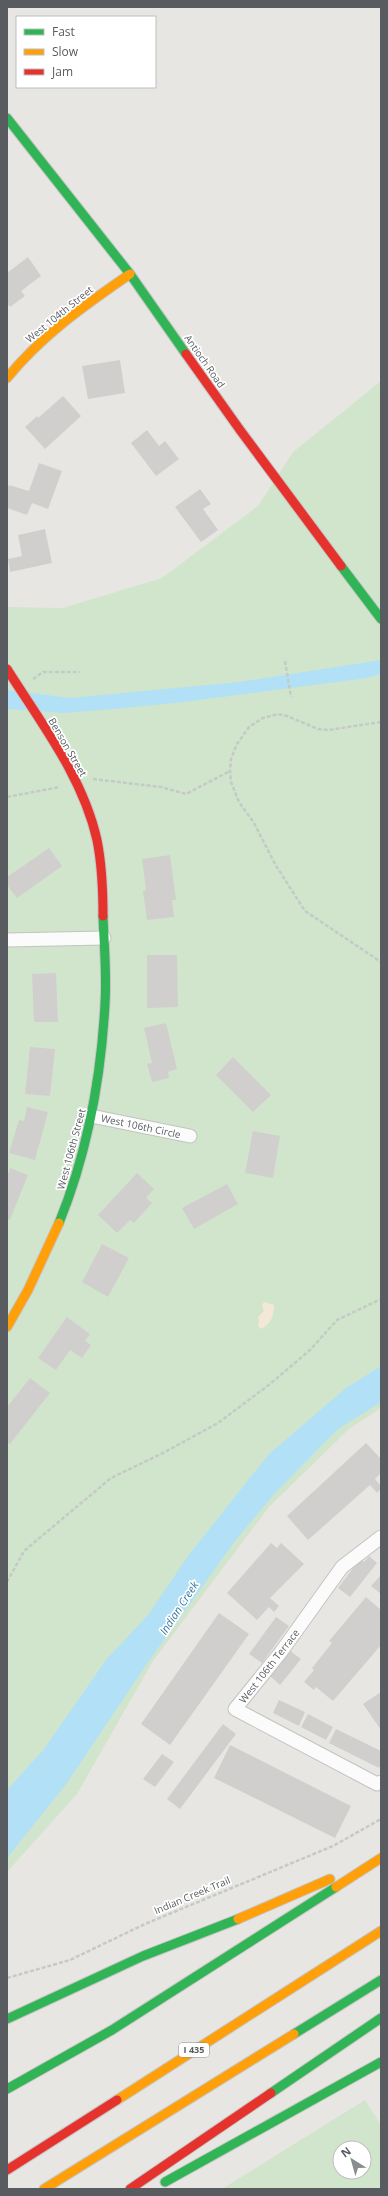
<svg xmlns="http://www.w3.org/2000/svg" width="388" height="2196" viewBox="0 0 388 2196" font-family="'Open Sans',sans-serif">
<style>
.green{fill:#d1e5cc;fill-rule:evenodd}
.sand{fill:#f2e8d5}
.water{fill:#b2e0f6}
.building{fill:#d1cfcd}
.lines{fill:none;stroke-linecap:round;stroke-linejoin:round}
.street-casing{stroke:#c3c3c2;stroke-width:15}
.fast-casing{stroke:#c5c5c5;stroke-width:11}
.slow-casing{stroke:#c5c5c5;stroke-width:11}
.jam-casing{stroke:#c5c5c5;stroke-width:11}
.path{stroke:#c4cac5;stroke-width:2.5;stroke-dasharray:4 2;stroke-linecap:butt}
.street{stroke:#fcfbfb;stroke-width:13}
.fast{stroke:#30b455;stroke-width:9}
.slow{stroke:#ff9f0a;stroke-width:9}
.jam{stroke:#e5322d;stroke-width:9}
.labels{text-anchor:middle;stroke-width:3.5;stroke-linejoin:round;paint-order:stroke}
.shield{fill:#fff;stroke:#8a8d90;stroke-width:1}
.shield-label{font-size:9px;font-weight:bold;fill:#585c60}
.street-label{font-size:10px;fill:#585c60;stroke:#fff}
.water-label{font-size:11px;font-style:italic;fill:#377aa7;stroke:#fff}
</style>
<rect width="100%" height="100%" fill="#e8e6e2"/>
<!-- green -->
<path class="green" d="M381,381V1408L349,1429L269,1507L153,1661L77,1794L7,1872V607L63,608L162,578L258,506L293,452Z
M365,2100L381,2125L380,2189H222ZM340,2148H364V2172H340Z"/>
<!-- sand -->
<path class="sand" d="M264,1302L274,1305C274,1316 271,1324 261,1329L258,1326L259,1320L258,1317L264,1311L262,1305Z"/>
<!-- water -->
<path class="water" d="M381,660V674L367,678L184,702L114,709L64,713L7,709V690L70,698L239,682Z
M381,1366V1402L338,1429L275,1493L235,1541L146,1665L67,1783L7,1858V1790L44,1749L106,1660L148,1615L188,1556L269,1454L346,1388Z"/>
<!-- building -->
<path class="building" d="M28,257L41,276L21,291L25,296L10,307L7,303V273Z
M120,360L125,393L88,399L82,366Z
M63,396L81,416L45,449L25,427L37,416L38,418Z
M147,430L159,446L165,441L179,459L156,476L131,443Z
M39,463L62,471L48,509L32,503L27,515L7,508V490L9,485L29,491Z
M200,489L211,504L203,509L218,530L201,542L175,507Z
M45,529L52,563L10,572L8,559L22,556L18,535Z
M49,848L62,866L17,898L7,885V877Z
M170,855L176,900H172L174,917L147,920L143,891L146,890L142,859Z
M147,955H177L178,1007L147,1008Z
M56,973L58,1022H34L32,974Z
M166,1023L177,1069L168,1072L169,1078L152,1082L147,1064L152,1063L144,1028Z
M30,1047L55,1049L50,1096L25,1094Z
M233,1057L271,1095L253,1112L216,1075Z
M27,1107L48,1112L35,1160L9,1153L19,1120L24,1121Z
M253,1131L280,1136L273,1178L245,1173Z
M10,1168L28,1175L10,1220L7,1219V1177Z
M137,1173L154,1189L146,1198L152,1203L134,1223L130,1220L117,1233L98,1215Z
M227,1184L238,1204L194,1229L182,1208Z
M102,1244L129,1258L108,1297L82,1282Z
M67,1317L90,1334L85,1341L91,1345L82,1358L70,1350L56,1370L38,1358Z
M30,1378L50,1393L10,1444L7,1442V1407Z
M366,1443L381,1459V1473L375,1479L381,1486V1489L377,1493L370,1485L308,1540L287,1516Z
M271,1543L277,1548L281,1543L304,1564L270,1598L279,1606L274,1612L269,1607L257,1620L227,1593Z
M369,1556L377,1563L350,1597L338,1588L360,1559L364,1562Z
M381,1575V1594L371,1586Z
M366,1597L381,1610V1645L333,1701L316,1687L314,1690L304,1682L314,1670L312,1668L332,1643L329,1641Z
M219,1613L249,1634L170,1745L141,1724Z
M276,1617L289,1626L262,1663L249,1654Z
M289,1650L301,1659L280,1685L269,1675Z
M381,1692V1730L363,1704Z
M279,1700L305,1712L299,1726L273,1713Z
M308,1714L333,1727L326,1740L301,1727Z
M223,1724L236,1734L180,1809L167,1799Z
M336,1729L381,1751V1763L379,1768L329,1743Z
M230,1745L351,1806L335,1838L214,1778Z
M162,1754L174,1762L155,1787L143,1779Z"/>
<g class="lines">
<!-- street casing -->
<g class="street-casing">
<path id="street" d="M7,940L104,938
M91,1116L190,1136
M381,1537L342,1567L281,1652L235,1709L377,1784L381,1782"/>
</g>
<!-- fast casing -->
<g class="fast-casing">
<path id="fast" d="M7,118L130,274L186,354
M341,566L381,619
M59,1223C87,1154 101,1078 105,1004C107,975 104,945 103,916
M7,2019L143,1956L238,1919
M294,2034L381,1980
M7,2089L112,2030L336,1887
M271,2093L381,2018
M165,2182L381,2062"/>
</g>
<!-- slow casing -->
<g class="slow-casing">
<path id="slow" d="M7,378C42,335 85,305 130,274
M7,1327L28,1290L59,1223
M336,1887L381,1858
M238,1919L330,1879
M117,2100L381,1931
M44,2189L294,2034"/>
</g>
<!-- jam casing -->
<g class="jam-casing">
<path id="jam" d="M186,354L240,430L341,566
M7,669C41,723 83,777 97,840C102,865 103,890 103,916
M7,2170L117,2100
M130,2189L271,2093"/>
</g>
<!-- path -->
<path class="path" d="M285,661L291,697
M33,679L43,672H80
M381,722L328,730L318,729L287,716L278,714L263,718L249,727L237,744L231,759L230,771L231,782L239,802L254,823L275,864L305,911L381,962
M93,779L161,787L186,794L230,771
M7,797L60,787
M7,1582L24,1551L111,1478L163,1453L218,1423L270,1384L310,1350L337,1320L381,1299
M7,1978L70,1960L145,1924L333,1846L381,1819"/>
<!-- street -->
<use href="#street" class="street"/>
<!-- fast -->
<use href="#fast" class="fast"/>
<!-- slow -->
<use href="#slow" class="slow"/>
<!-- jam -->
<use href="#jam" class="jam"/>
</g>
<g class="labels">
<!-- shield labels -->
<rect class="shield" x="179" y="2043" width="30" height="14" rx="3"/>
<g class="shield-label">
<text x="194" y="2053">I 435</text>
</g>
<!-- street labels -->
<g class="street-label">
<text transform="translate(59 314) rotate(-39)" y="4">West 104th Street</text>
<text transform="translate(205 361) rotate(55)" y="4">Antioch Road</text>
<text transform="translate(68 747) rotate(60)" y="4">Benson Street</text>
<text transform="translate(141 1126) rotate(12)" y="4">West 106th Circle</text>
<text transform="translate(71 1149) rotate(-75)" y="4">West 106th Street</text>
<text transform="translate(269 1666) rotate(-52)" y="4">West 106th Terrace</text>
<text transform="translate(192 1895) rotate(-23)" y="4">Indian Creek Trail</text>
</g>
<!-- water labels -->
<g class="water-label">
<text transform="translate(179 1608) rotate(-57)" y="4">Indian Creek</text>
</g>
</g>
<!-- border -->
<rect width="388" height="2196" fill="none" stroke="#585c60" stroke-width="16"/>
<!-- legend -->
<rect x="16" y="16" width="140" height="72" fill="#ffffff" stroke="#bcbebf"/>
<rect x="24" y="29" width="20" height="6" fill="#30b455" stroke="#bcbebf"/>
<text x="52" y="36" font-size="12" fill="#585c60">Fast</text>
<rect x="24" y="49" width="20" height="6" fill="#ff9f0a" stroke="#bcbebf"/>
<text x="52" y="56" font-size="12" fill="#585c60">Slow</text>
<rect x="24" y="69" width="20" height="6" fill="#e5322d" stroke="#bcbebf"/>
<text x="52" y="76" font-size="12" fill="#585c60">Jam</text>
<!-- north arrow -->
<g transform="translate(352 2160) rotate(323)"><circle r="19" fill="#ffffff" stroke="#bcbebf"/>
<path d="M0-3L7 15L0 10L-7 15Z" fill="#8a8c8e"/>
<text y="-6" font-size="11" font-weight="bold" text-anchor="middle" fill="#585c60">N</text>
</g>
</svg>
